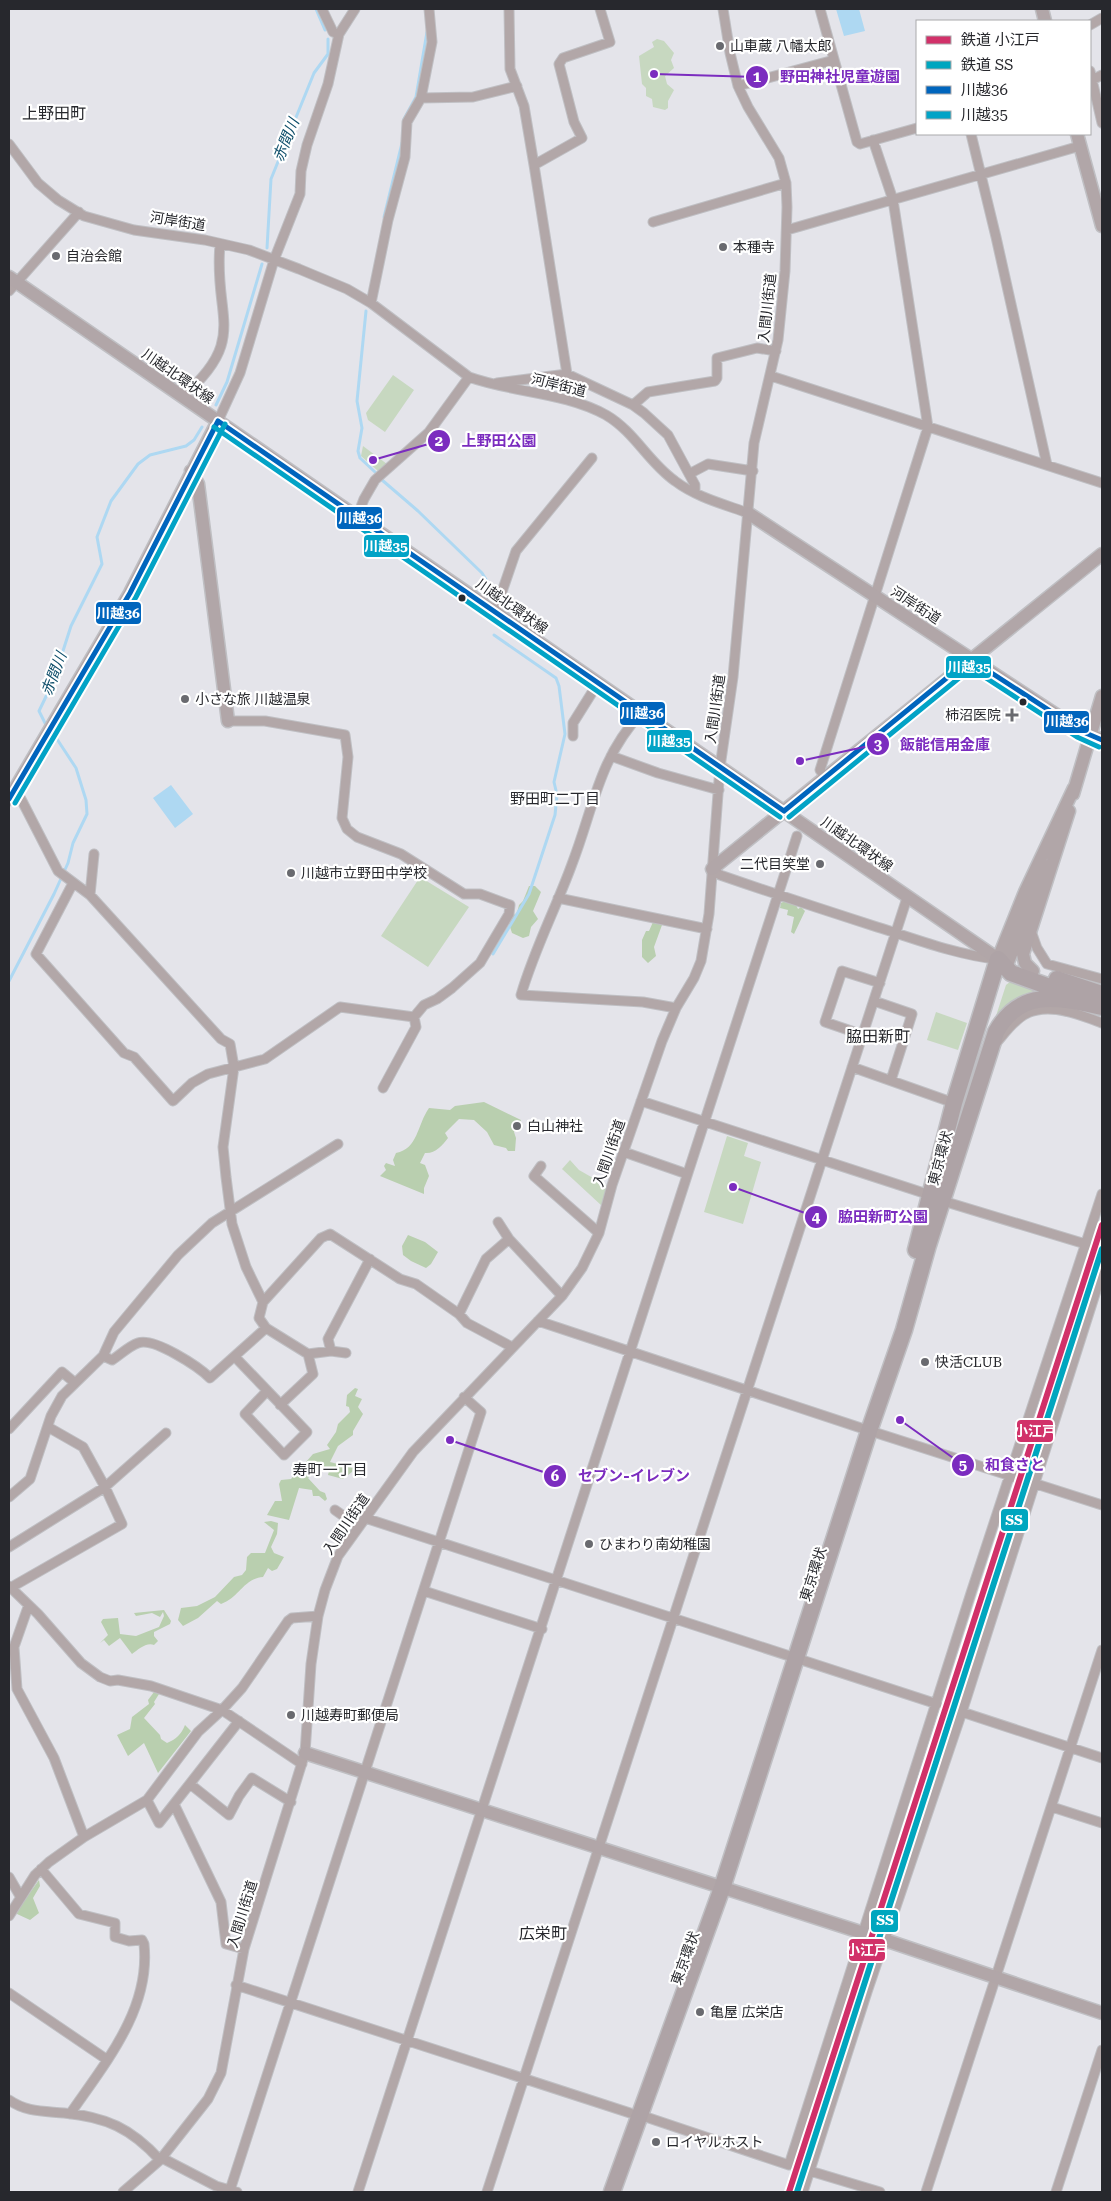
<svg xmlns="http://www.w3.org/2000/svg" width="1111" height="2201" viewBox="0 0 1111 2201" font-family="'Roboto Serif','Noto Sans JP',serif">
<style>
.green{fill:#c7d8c0}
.forest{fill:#b9cfaf}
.water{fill:#aed8f2}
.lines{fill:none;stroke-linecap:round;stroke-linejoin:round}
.stream{stroke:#aed8f2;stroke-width:3}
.street-casing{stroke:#bfbfc3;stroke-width:11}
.secondary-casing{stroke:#bfbfc3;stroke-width:15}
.highway-casing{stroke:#bfbfc3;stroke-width:19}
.street{stroke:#b2a7a8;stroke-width:9}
.secondary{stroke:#b1a6a8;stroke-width:12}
.highway{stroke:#aea3a6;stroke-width:16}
.bus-1-casing{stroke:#fff;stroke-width:9}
.bus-2-casing{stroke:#fff;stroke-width:9}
.bus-1{stroke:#0065bd;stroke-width:5}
.bus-2{stroke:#02a3c6;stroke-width:5}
.rail-1-casing{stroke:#fff;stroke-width:10}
.rail-2-casing{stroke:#fff;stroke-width:10}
.rail-1{stroke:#d13169;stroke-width:6}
.rail-2{stroke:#00a6bf;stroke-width:6}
.poi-dot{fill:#696a6f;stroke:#fff;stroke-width:2}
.bus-dot{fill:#27282d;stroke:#fff;stroke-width:2}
.labels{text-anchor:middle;stroke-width:4.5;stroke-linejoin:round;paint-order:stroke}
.poi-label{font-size:14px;fill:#27282d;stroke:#fff;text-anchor:start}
.street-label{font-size:14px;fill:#27282d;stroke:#fff}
.water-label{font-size:15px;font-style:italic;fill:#0e4e6a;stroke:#fff}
.neighbourhood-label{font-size:15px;fill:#27282d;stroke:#fff}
.quarter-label{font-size:16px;fill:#27282d;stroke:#fff}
.leader{fill:none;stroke:#7b2cbf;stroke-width:2}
.callout-dot{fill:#7b2cbf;stroke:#fff;stroke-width:2}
.mark-label{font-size:15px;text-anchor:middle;font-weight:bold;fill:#fff}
.callout-label{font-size:15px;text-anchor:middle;font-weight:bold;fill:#7b2cbf;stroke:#fff;stroke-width:4.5;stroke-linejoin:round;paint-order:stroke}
.line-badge{stroke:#fff;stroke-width:2}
.badge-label{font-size:14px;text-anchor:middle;font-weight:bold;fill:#fff}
</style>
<rect width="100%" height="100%" fill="#e4e4ea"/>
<!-- green -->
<path class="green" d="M657,39L664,41L674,53L671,60L674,68L665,76L667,84L674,90L668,101V108L665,110L653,107L652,99L646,96V88L642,84L639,56L654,47L652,42Z
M393,375L414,390L385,432L368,420L366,413Z
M363,446L387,464L378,471L361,456Z
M420,877L469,907L428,967L381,936Z
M1011,981L1037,992L995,1019L1006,985Z
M936,1012L967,1023L958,1050L927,1040Z
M727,1136L748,1143L744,1156L761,1162L743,1224L704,1212Z
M570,1160L579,1170L607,1186L602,1206L562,1169Z"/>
<!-- forest -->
<path class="forest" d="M529,886H535L541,892L533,911L538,919L531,927L529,936L523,938L512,933L509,924L512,916L517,913L519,905L523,901Z
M785,901L796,905L798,909L801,907L805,911L794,934L791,932L794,917L787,915L788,910L780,908L781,903Z
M653,922L662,925L654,947L656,956L648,963L642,957V940L646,931H649Z
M484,1102L521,1120L514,1132L516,1138L515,1151H508L506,1148L494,1145L487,1132L474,1120L459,1119L445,1133L448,1138C442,1146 435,1154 425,1153L420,1163L425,1165L429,1176L424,1188V1194L380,1176L386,1170L384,1166L386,1163L395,1166L393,1160L396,1153C418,1149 417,1125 429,1108L450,1110L455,1106Z
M408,1235L425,1242L438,1252L431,1264L426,1268L411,1261L403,1255L402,1246Z
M355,1388L358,1389L355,1396L362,1399L358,1407L363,1414L353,1431V1435L338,1446L330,1462L353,1468L352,1472L343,1479L328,1475L329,1471L322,1465L308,1478L320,1491L325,1493L327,1499L325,1501L319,1496H313L312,1490L299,1488L289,1520L267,1515L275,1501H282L279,1484L281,1480L291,1479L313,1454L330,1449L327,1445L336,1432L338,1424L350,1412L349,1407L346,1406L347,1395Z
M271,1521L278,1523L277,1534L271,1547L274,1553L284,1557L277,1569L272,1571L268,1568L263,1577C243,1579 239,1598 221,1604L217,1601L198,1618L183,1626L178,1620L181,1608L197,1606L215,1597L234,1577L242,1575L246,1570L247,1557L251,1553H265L274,1530L264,1522Z
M164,1610L171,1621L170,1624L154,1632V1636L158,1641L154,1645C146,1642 138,1650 132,1654L120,1638L109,1646L104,1640L100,1643L108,1635L101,1622L103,1619L118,1618L120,1634L136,1636L159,1627L164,1616L163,1612L160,1617L152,1613L136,1616L134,1613Z
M154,1692L159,1694L154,1702L155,1704L144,1718L160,1735L161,1739L167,1743C176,1739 181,1735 185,1725L191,1731L158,1773L144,1743L128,1756L117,1735L130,1729L132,1717L149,1704L148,1700Z
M39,1880L40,1886L33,1898L39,1913L30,1920L17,1914V1911Z"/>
<!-- water -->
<path class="water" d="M836,9H859L865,31L844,36Z
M171,785L193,814L175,828L153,798Z"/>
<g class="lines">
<!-- stream -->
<path class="stream" d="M316,9L325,30
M404,119L416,97L427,32
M384,217L402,143
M267,248L271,179L314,73L328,54V39
M366,311L357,401L362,428L358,451L360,458L375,472
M216,405L227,382L262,264
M382,480L418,511L482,573L495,594
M47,727L39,711L53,682L71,626L102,564L97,537L111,501L138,464L150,455L186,446L194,440L202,427
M493,954L529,894L555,815L557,795L554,782L565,734L559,686L556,678L494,635
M9,981L54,894L68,863L73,843L87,814L86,800L76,768L53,733"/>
<!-- street casing -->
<g class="street-casing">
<path id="street" d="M322,9L333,32L339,34
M509,9L510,69L524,106L534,165L582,138L574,122L559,64L563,58L610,42L600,9
M820,9L857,142L860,144L917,128
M1090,25L1102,18
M1090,71L1102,123
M1090,81L1102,75
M738,86L834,60
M421,98L473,97L517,86
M971,134L996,237L1047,465
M9,144L38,183L58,200L84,216L134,230L205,240L249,250L299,269L347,289L371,303L469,377C514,393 564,392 606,415C635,432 648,462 675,481C696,497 723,504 748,513
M653,222L786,183
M787,230L1080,146
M9,291L79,212
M371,303L388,220L405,157L407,122L421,98L432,42L429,9
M567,374L633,405L644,413L668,435L695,485V492
M771,376L1102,483
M497,383L567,374L534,165
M182,397C250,338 213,317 220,245
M633,405L648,392L715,381L717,378V358L757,348L776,351
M218,421L240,373L274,260L300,194L301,171L307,145L328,84L339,34L355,9
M689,474L708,464L753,471
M357,517L364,499L375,480L429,432L469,377
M495,612L516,551L592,458
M641,713C598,760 594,807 572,864C556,908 534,950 521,995L643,1002L676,1008
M228,721H265L345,735L348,757L342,818L347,829L357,837L401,854L464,894H480L510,905L509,914L480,963L452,988L437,999L424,1005L414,1017L416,1027L383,1088
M573,736V723L598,683
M611,756L658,773L719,790
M825,777L820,770L928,427L893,200L873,140
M13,792L21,799L58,871L90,895L221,1039L230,1044L234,1067L223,1147L226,1177L232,1224L246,1267L263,1302L259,1318L266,1328
M712,869L720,875C772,893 824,910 877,927C916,939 954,954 995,959
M73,883L36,954L124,1053L134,1057L173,1101L192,1083L208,1074L265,1059L340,1007L414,1017
M90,895L94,854
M558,898L707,929
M1031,931L1037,948L1047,964L1102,979
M874,1001L912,1014L891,1080
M863,1035L825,1022L842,971L880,983
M997,1042C1003,1035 1009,1027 1016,1021C1039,998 1076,1013 1102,1023
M852,1067L954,1103
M641,1101L930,1195
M624,1152L687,1174
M541,1166L534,1176L599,1233
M943,1201L1102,1249
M498,1222L509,1239L562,1296
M263,1302L321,1238L330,1234L400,1279L416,1284L459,1314L467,1323L512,1347
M459,1314L486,1259L509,1239
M538,1321L861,1428L1102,1505
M331,1351L328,1339L370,1259
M103,1356L112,1360C120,1355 129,1346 138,1343C154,1337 199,1367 210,1378L266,1328L308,1354L331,1351L346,1353
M235,1357L307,1432L284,1455L245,1414L267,1391
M280,1405L313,1374L308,1354
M9,1429L62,1372L74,1382
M9,1497L30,1479L51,1416L62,1396L103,1356L114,1332L178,1255L212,1223L338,1144
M335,1510L359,1527
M365,1518L937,1704
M9,1547L105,1487L166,1433
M9,1586L38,1614L81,1663L100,1677L110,1681L118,1680L151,1686L222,1710L302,1764
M10,1588L122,1524L105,1487L83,1447L48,1427
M424,1591L542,1629
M28,1607L14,1647L17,1689L54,1758L84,1837
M962,1712L1102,1758
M239,1721L174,1804L221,1902L226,1944L244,1949
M190,1784L229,1815L239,1796L252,1778L291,1802
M147,1800L159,1823L174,1804
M1052,1807L1102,1823
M41,1869L79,1914L115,1923V1937L129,1941L142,1940L144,1944C151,2009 105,2063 70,2114
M9,1877L20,1896
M9,1916L35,1875L49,1862L84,1837L147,1800L198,1732L222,1710L242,1688L288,1621L292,1618L318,1616
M236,1985L630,2113
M9,1993L106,2059
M9,2100C26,2112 43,2111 64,2113C106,2117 131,2128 160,2160
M640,2115L789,2165L971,1593L1102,1194
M162,2158L216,2186L237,2192
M810,2171L880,2192
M230,2190L481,1412L464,1397
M123,2192L160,2160L208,2099L221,2073L244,1949L305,1753L311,1664L318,1616L325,1590L338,1556L413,1452L562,1296L582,1268L599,1233L612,1185L662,1041L676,1008L694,978L701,961L709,914L720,767L733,677L754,443L778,340L785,271L787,207L786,183L779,158L748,107L738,86L730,53L723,9
M358,2192L797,836
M487,2192L907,898
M803,2192L867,1992L962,1712L1102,1272
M926,2192L1102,1650
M1056,2192L1102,2050"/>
</g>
<!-- secondary casing -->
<g class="secondary-casing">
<path id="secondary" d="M1042,9L1045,21
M1077,134L1102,226
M9,277L998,959L1025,892L1074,788
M191,471L198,484L228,721
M748,513L1081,731L1102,740
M1073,794L1102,696
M9,799L130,593L218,421
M712,869L1102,554
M1008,962L1046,866
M1033,971L1025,963L1023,954L1069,811
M305,1753L885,1940L1102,2013"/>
</g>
<!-- highway casing -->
<g class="highway-casing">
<path id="highway" d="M998,959L1011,973L1069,994
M1057,979L1102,994
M916,1250L954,1103L998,959
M612,2192L722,1888L869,1431L904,1330L928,1245L996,1032C1021,987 1060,998 1102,1007"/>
</g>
<!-- street -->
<use href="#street" class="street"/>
<!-- secondary -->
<use href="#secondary" class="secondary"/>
<!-- highway -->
<use href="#highway" class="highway"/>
<!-- bus-1 casing -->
<g class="bus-1-casing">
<path id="bus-1" d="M218,421L784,811
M970,659L1081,731L1102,740
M9,799L130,593L218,421
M784,811L970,659"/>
</g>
<!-- bus-2 casing -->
<g class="bus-2-casing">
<path id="bus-2" d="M214,427L780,817
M966,665L1077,737L1099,747
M15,803L136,597L225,424
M789,817L975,665"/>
</g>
<!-- bus-1 -->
<use href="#bus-1" class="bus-1"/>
<!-- bus-2 -->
<use href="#bus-2" class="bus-2"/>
<!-- rail-1 casing -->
<g class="rail-1-casing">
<path id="rail-1" d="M789,2192L1102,1225"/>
</g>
<!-- rail-2 casing -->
<g class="rail-2-casing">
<path id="rail-2" d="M797,2192L1102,1249"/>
</g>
<!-- rail-1 -->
<use href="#rail-1" class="rail-1"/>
<!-- rail-2 -->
<use href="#rail-2" class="rail-2"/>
</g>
<!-- markers -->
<g class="poi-dot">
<circle cx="720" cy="46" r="5"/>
<circle cx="723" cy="247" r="5"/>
<circle cx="56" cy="256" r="5"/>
<circle cx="185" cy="699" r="5"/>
<path d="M1009.5 707.5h5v5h5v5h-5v5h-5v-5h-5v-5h5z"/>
<circle cx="820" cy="864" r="5"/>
<circle cx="291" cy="873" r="5"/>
<circle cx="517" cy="1126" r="5"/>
<circle cx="925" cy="1362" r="5"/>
<circle cx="589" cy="1544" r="5"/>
<circle cx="291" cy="1715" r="5"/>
<circle cx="700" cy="2012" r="5"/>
<circle cx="656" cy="2142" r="5"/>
</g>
<g class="bus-dot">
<circle cx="462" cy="598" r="4.5"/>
<circle cx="1023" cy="702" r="4.5"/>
</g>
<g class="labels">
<!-- poi labels -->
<g class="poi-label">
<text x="730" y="51">山車蔵 八幡太郎</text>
<text x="733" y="252">本種寺</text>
<text x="66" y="261">自治会館</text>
<text x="195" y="704">小さな旅 川越温泉</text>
<text x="1001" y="720" text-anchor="end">柿沼医院</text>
<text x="810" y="869" text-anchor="end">二代目笑堂</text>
<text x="301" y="878">川越市立野田中学校</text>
<text x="527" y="1131">白山神社</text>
<text x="935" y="1367">快活CLUB</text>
<text x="599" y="1549">ひまわり南幼稚園</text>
<text x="301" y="1720">川越寿町郵便局</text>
<text x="710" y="2017">亀屋 広栄店</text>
<text x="666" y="2147">ロイヤルホスト</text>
</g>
<!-- street labels -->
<g class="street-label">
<text transform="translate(178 221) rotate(9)" y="5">河岸街道</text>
<text transform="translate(767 308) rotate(-84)" y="5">入間川街道</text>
<text transform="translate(178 376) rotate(35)" y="5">川越北環状線</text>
<text transform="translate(559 385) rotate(14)" y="5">河岸街道</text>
<text transform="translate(916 605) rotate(33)" y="5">河岸街道</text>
<text transform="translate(512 606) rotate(35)" y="5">川越北環状線</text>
<text transform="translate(715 709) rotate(-82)" y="5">入間川街道</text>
<text transform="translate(857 844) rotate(35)" y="5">川越北環状線</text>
<text transform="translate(609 1153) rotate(-71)" y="5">入間川街道</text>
<text transform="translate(940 1158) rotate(-75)" y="5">東京環状</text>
<text transform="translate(346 1524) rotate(-56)" y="5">入間川街道</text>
<text transform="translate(813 1574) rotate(-72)" y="5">東京環状</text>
<text transform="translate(242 1914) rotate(-73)" y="5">入間川街道</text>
<text transform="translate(685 1958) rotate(-70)" y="5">東京環状</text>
</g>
<!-- water labels -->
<g class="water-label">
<text transform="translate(286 140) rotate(-68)" y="5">赤間川</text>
<text transform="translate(54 674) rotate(-69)" y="5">赤間川</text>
</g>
<!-- neighbourhood labels -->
<g class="neighbourhood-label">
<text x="555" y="804">野田町二丁目</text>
<text x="330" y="1475">寿町一丁目</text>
</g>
<!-- quarter labels -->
<g class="quarter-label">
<text x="54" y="119">上野田町</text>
<text x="878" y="1042">脇田新町</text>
<text x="543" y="1939">広栄町</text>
</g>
</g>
<!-- callouts -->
<path class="leader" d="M654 74L757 77M373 460L439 441M800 761L878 744M733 1187L816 1217M900 1420L963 1465M450 1440L555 1476"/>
<g class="callout-dot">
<circle cx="654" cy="74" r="5"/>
<circle cx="373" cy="460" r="5"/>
<circle cx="800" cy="761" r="5"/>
<circle cx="733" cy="1187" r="5"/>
<circle cx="900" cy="1420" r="5"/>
<circle cx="450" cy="1440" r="5"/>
<circle cx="757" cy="77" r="12"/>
<circle cx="439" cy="441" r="12"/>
<circle cx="878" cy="744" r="12"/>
<circle cx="816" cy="1217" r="12"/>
<circle cx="963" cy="1465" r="12"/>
<circle cx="555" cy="1476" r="12"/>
</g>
<g class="mark-label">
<text x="757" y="82">1</text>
<text x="439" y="446">2</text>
<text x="878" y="750">3</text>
<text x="816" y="1222">4</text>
<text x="963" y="1470">5</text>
<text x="555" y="1481">6</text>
</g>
<g class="callout-label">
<text x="840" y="82">野田神社児童遊園</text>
<text x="499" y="446">上野田公園</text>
<text x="945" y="750">飯能信用金庫</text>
<text x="883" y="1222">脇田新町公園</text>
<text x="1015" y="1470">和食さと</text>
<text x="634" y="1481">セブン-イレブン</text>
</g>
<g class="line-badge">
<rect x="336" y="506" width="47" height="24" rx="5" fill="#0065bd"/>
<rect x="363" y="534" width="47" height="24" rx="5" fill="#02a3c6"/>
<rect x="95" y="601" width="47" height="24" rx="5" fill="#0065bd"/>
<rect x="945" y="655" width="47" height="24" rx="5" fill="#02a3c6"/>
<rect x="619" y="701" width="47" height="25" rx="5" fill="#0065bd"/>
<rect x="1043" y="710" width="47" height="24" rx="5" fill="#0065bd"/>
<rect x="646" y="729" width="47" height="24" rx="5" fill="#02a3c6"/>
<rect x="1016" y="1419" width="38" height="24" rx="5" fill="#d13169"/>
<rect x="1000" y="1508" width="29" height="24" rx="5" fill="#00a6bf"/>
<rect x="870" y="1909" width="29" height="24" rx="5" fill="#00a6bf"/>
<rect x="848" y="1938" width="38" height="24" rx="5" fill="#d13169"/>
</g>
<g class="badge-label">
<text x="360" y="523">川越36</text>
<text x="386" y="551">川越35</text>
<text x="118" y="618">川越36</text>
<text x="969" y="672">川越35</text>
<text x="642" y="718">川越36</text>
<text x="1067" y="726">川越36</text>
<text x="669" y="746">川越35</text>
<text x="1035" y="1436">小江戸</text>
<text x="1014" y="1525">SS</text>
<text x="885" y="1925">SS</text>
<text x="867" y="1955">小江戸</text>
</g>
<!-- border -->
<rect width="1111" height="2201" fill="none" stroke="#27282d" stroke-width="20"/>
<!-- legend -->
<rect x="916" y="20" width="175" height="115" fill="#ffffff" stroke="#a9a9ab"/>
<rect x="926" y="36" width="25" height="8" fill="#d13169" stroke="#a9a9ab"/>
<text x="961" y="45" font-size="15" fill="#27282d">鉄道 小江戸</text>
<rect x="926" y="61" width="25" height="8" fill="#00a6bf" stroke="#a9a9ab"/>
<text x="961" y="70" font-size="15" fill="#27282d">鉄道 SS</text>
<rect x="926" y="86" width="25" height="8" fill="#0065bd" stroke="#a9a9ab"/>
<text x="961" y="95" font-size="15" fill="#27282d">川越36</text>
<rect x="926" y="111" width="25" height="8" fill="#02a3c6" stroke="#a9a9ab"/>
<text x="961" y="120" font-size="15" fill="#27282d">川越35</text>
</svg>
